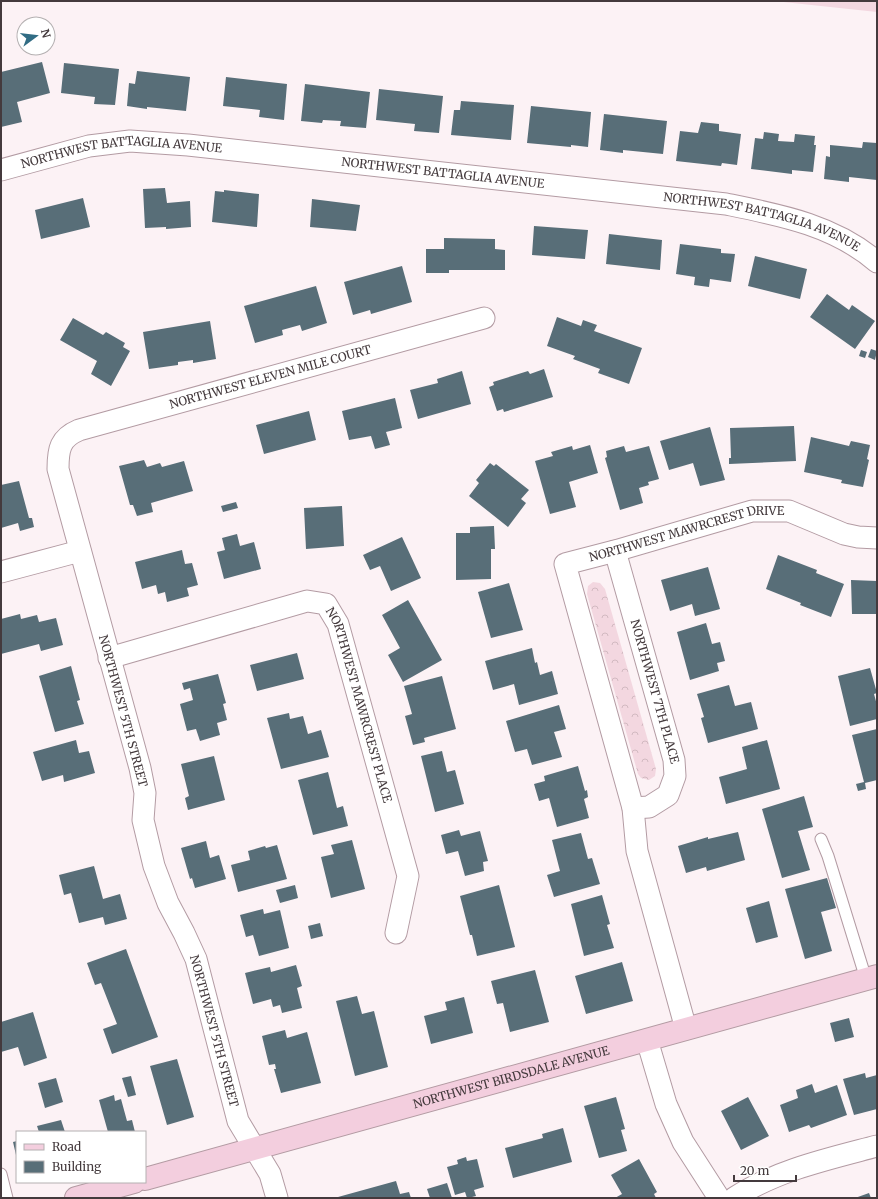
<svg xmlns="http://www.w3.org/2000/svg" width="878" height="1199" viewBox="0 0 878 1199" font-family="Merriweather,serif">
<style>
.grass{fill:#f3d7e0}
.forest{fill:url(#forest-crowns)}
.building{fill:#586e78}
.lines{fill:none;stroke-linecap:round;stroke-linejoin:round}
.lane-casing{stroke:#b39ba3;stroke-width:13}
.street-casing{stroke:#b39ba3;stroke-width:23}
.secondary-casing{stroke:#b39ba3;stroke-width:24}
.lane{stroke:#fff;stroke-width:11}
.street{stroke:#fff;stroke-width:21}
.secondary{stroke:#f3cede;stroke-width:22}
.labels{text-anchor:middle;stroke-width:4;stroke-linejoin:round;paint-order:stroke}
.street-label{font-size:12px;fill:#443a3d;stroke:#fff}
</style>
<defs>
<pattern id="forest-crowns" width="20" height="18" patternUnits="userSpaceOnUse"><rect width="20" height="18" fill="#f3d7e0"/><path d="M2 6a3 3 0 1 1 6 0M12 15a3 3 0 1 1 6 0" fill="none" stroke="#d2b9c1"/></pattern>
</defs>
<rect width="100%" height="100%" fill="#fcf2f5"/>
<!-- grass -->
<path class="grass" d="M774,1H877V12Z"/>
<!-- forest -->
<path class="forest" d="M593,582L600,583L605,589L656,769L655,776L649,780L641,778L638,774L587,594L588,586Z"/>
<!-- building -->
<path class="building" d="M42,62L50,93L17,102L22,122L1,127V72Z
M64,63L119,69L115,105L94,104L95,97L61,93Z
M137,71L190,77L186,111L147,107V109L127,106L129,83L135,84Z
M226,77L287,84L284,120L259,117L260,110L223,106Z
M305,84L370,92L366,128L340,126L341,121L323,120L322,123L301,121Z
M379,89L443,96L439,133L414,131L415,124L376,120Z
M461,101L514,105L511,140L451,135L454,110H460Z
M531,106L591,112L588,147L571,145V147L527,143Z
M604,114L667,121L663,154L623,150V153L600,150Z
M701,122L719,124V131L741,134L737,165L722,163L721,166L676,161L680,131L698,133Z
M764,132L779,134L778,141L794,142L795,134L815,136L814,145H816L813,172L792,170V174L751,169L755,138L763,139Z
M863,142L877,143V180L849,177V182L824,179L826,156L830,157V145L862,148Z
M165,188L167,203L190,201L191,227L166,229V227L145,228L143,189Z
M224,190L259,194L257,227L212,222L215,191L224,192Z
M83,198L90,227L41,239L35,210Z
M312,199L360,205L356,231L310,227Z
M534,226L588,230L585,259L532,255Z
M609,234L662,240L660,270L606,264Z
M444,238L495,239V249L505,250V270H449V273H426V249H444Z
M680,244L721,249V253L735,254L731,282L710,279L709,287L694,285L695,277L676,274Z
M755,256L807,269L800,299L748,286Z
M402,266L412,302L371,314L370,310L353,315L344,282Z
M316,286L327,323L302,331L300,325L282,330L283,335L255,343L244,306Z
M827,294L849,310L852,305L875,321L855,349L810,317Z
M557,317L581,326L583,320L597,325L594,331L642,348L629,384L598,373L600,369L573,359L575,356L547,346Z
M73,318L103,335L106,332L125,343L123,347L130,351L111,386L91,374L97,361L60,340Z
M210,321L216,359L193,363V360L178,362V365L149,369L143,332Z
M871,349L877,351L875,360L868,357Z
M861,350L867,352L865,358L859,356Z
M544,369L553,397L504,412L503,409L497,411L489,387L494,385L493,382L528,371L530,374Z
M462,371L471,404L418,419L410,390L438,383L437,379Z
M395,398L402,428L386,432L390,445L375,449L371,436L349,440L342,411Z
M309,411L316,440L264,454L256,425Z
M794,426L796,461L729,464V458H731L730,428Z
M710,427L725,480L700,486L693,463L669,470L660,441Z
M811,437L849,446L851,441L870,445L867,459L869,460L863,487L841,483L842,480L804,472Z
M590,445L598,473L569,482L576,507L550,514L535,461L553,456L551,452L572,446L573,450Z
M624,446L626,452L649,446L659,479L648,482L649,485L639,488L643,503L620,510L605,458L607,457L606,451Z
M144,460L147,467L160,463L162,467L184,461L193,491L151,503L153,512L137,516L133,505H130L119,466Z
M490,463L494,466L496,464L529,490L521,499L526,503L508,527L469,496L479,483L476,480Z
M19,481L29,518H32L34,527L20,531L18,523L1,528V485Z
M236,502L238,508L223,512L221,506Z
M342,506L344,546L306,549L304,508Z
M494,526L495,549H491V579L456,580V533H470V527Z
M237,534L240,546L254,542L261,569L224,579L217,552L225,550L222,538Z
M402,537L421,578L391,591L380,566L370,570L363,555Z
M182,550L185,564L192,563L198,585L187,588L189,596L167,602L165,592L158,594L156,585L142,589L135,562Z
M778,555L817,570L816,573L844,584L831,617L800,605L801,603L766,589Z
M708,567L720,609L695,616L692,604L670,611L661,580Z
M851,580L877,581V614H852Z
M509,583L523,630L491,638L478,592Z
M408,600L442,660L403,682L388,655L400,648L382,615Z
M20,614L21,619L37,615L39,622L56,618L63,645L41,651L39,644L1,654V619Z
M706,623L712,644L720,642L725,661L717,663L719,671L690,680L677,632Z
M532,648L535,663L537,662L540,675L552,671L558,694L519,705L514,684L493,690L485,661Z
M297,653L304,679L257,691L250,665Z
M71,666L80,700L77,701L84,724L55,732L39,676Z
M870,668L877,693L874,694L877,705V719L850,726L838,676Z
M218,674L226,703L223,704L227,720L217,723L220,735L200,741L196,729L187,731L180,704L193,700L190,688L184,690L182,683Z
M442,676L456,729L424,738L425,742L413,745L405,716L412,714L404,686Z
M729,685L735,706L751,702L758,729L708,743L701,718L704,717L697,694Z
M559,705L566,729L554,732L562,757L532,765L527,749L515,752L506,721Z
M289,713L290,719L303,716L308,734L321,730L329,757L281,769L267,718Z
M877,729V780L865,783L866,789L858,791L856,784L864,782L852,735Z
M76,740L79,753L89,751L95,773L64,782L63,775L42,781L33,752Z
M767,740L780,789L726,804L719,777L747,769L742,747Z
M442,751L447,772L455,770L464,804L435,812L421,756Z
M214,756L225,800L188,810L185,798L189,796L181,764Z
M578,766L585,791L587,790L588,797L584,799L589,818L557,827L549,798L539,801L534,784L545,781L544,776Z
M328,772L337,808L343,806L348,826L313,835L298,780Z
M804,796L813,827L798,831L810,870L782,878L762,809Z
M459,830L461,836L480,831L488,861L483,862L484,871L465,876L458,851L446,854L441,835Z
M738,832L745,860L707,871L706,867L686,873L678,846L708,837V839Z
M581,833L588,859L592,858L600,884L554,897L547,875L560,871L552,840Z
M352,840L365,889L331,898L321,857L334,854L331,845Z
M206,841L210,858L219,855L226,879L195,888L192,878L190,879L181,848Z
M277,845L287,879L238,892L231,865L250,860L248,851L265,846L266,848Z
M94,866L103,899L120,894L127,919L105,925L103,917L79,923L71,893L64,895L59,875Z
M827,878L836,908L821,912L832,951L805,959L785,889Z
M295,885L298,898L280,903L276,890Z
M499,885L515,947L477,956L472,935H470L460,896Z
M602,895L610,924L607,925L614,948L584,956L571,904Z
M769,901L778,937L756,943L746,908Z
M263,909L264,914L280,910L289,948L259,956L253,935L246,937L240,915Z
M320,923L323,936L311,939L308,926Z
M126,949L158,1037L112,1054L103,1029L117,1024L101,983L95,985L87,963Z
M622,962L633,1001L586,1014L575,976Z
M296,965L302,986L297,988L302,1008L282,1013L280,1005L273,1007L271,999L253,1004L245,973L270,967L271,972Z
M535,970L549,1022L510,1032L503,1003L497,1004L491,981Z
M357,996L362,1014L374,1011L388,1067L355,1076L336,1001Z
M464,997L473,1033L431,1044L424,1016L447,1010L445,1002Z
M33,1012L47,1058L24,1066L18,1047L1,1052V1022Z
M849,1018L854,1037L835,1042L830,1023Z
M285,1030L287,1038L307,1032L321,1083L281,1093L274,1069H276L275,1064L269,1065L262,1036Z
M177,1059L194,1117L167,1125L150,1066Z
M865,1073L866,1078L877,1075V1109L854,1115L843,1079Z
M131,1076L136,1095L128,1097L122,1078Z
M56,1078L63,1102L45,1108L38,1083Z
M812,1084L815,1093L837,1085L847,1115L811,1128L809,1125L789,1132L780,1105L798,1098L796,1090Z
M114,1095L115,1101L121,1099L127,1121L132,1120L135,1132H108L99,1100Z
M616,1097L625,1129L621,1130L627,1151L599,1158L584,1106Z
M748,1097L769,1136L741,1150L721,1111Z
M61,1120L65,1132H39L37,1126Z
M563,1128L572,1162L513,1178L505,1148L543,1138L542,1134Z
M17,1141V1155H16L13,1142Z
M466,1157L467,1161L477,1159L484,1187L474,1190L476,1196L468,1198H467L465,1192L455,1195L447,1167L458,1164L457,1160Z
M639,1159L657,1192L654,1194L656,1198H615L622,1194L611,1175Z
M396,1181L400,1194L409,1192L411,1198H338V1197Z
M447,1183L452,1198H430L427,1189Z
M869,1193L871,1198H855Z"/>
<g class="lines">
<!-- lane casing -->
<g class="lane-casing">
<path id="lane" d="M821,839L828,856L866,979
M1,1174L7,1198"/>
</g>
<!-- street casing -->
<g class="street-casing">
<g id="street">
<path id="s1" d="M1,170L89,146L130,141L188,145L726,204C780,215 834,225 877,262"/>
<path id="s2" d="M615,551L674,760L675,776L668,795L649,807L633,808"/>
<path d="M1,572L80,551"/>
<path id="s3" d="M109,658L307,601L326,604L338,624L408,876L396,933"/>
<path id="s4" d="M686,1029L637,851L633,808L565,564L615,551L752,511H789L844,534L858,537L877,538"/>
<path d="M647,1040L666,1104L683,1142L719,1198"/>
<path id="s5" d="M277,1198L270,1174L238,1121L196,959L184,933L168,903L154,866L143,820L145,793L140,768L58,469C58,449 60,438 79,430L484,318"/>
<path d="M734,1198C777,1170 828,1159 877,1146"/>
</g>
</g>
<!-- secondary casing -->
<g class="secondary-casing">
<g id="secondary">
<path id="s6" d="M145,1179L877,976"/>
<path d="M76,1198L134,1182"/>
</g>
</g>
<!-- lane -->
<use href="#lane" class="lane"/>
<!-- street -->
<use href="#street" class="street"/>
<!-- secondary -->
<use href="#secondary" class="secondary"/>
</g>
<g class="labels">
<!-- street labels -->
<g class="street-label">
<text dy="4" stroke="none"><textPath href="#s1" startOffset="123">NORTHWEST BATTAGLIA AVENUE</textPath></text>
<text dy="4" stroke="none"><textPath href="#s1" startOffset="447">NORTHWEST BATTAGLIA AVENUE</textPath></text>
<text dy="4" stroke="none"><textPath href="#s1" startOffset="771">NORTHWEST BATTAGLIA AVENUE</textPath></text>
<text dy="4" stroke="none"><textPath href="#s5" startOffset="1013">NORTHWEST ELEVEN MILE COURT</textPath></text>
<text dy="4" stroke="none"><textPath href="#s4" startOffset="607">NORTHWEST MAWRCREST DRIVE</textPath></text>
<text dy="4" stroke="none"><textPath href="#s2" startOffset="146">NORTHWEST 7TH PLACE</textPath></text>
<text dy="4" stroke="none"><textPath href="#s3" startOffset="332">NORTHWEST MAWRCREST PLACE</textPath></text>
<text transform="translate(123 711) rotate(75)" y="4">NORTHWEST 5TH STREET</text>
<text transform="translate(214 1031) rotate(75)" y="4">NORTHWEST 5TH STREET</text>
<text dy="4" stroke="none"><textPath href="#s6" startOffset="380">NORTHWEST BIRDSDALE AVENUE</textPath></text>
</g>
</g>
<!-- border -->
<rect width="878" height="1199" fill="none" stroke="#443a3d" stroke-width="4"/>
<!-- legend -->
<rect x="16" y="1131" width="130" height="52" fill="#ffffff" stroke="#b4b0b1"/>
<rect x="24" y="1144" width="20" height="6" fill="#f3cede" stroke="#b4b0b1"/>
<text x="52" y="1151" font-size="12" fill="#443a3d">Road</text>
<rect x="24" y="1161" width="20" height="12" fill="#586e78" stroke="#b4b0b1"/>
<text x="52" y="1171" font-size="12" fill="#443a3d">Building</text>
<!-- north arrow -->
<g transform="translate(36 36) rotate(75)"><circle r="19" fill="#ffffff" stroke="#b4b0b1"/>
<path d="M0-3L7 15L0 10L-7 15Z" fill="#316c84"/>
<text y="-6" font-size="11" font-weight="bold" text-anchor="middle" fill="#443a3d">N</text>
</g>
<!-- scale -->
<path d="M734 1175v6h62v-6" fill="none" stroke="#443a3d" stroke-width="2"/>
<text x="740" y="1175" font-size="12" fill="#443a3d" stroke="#ffffff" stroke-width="3" paint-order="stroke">20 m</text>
</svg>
